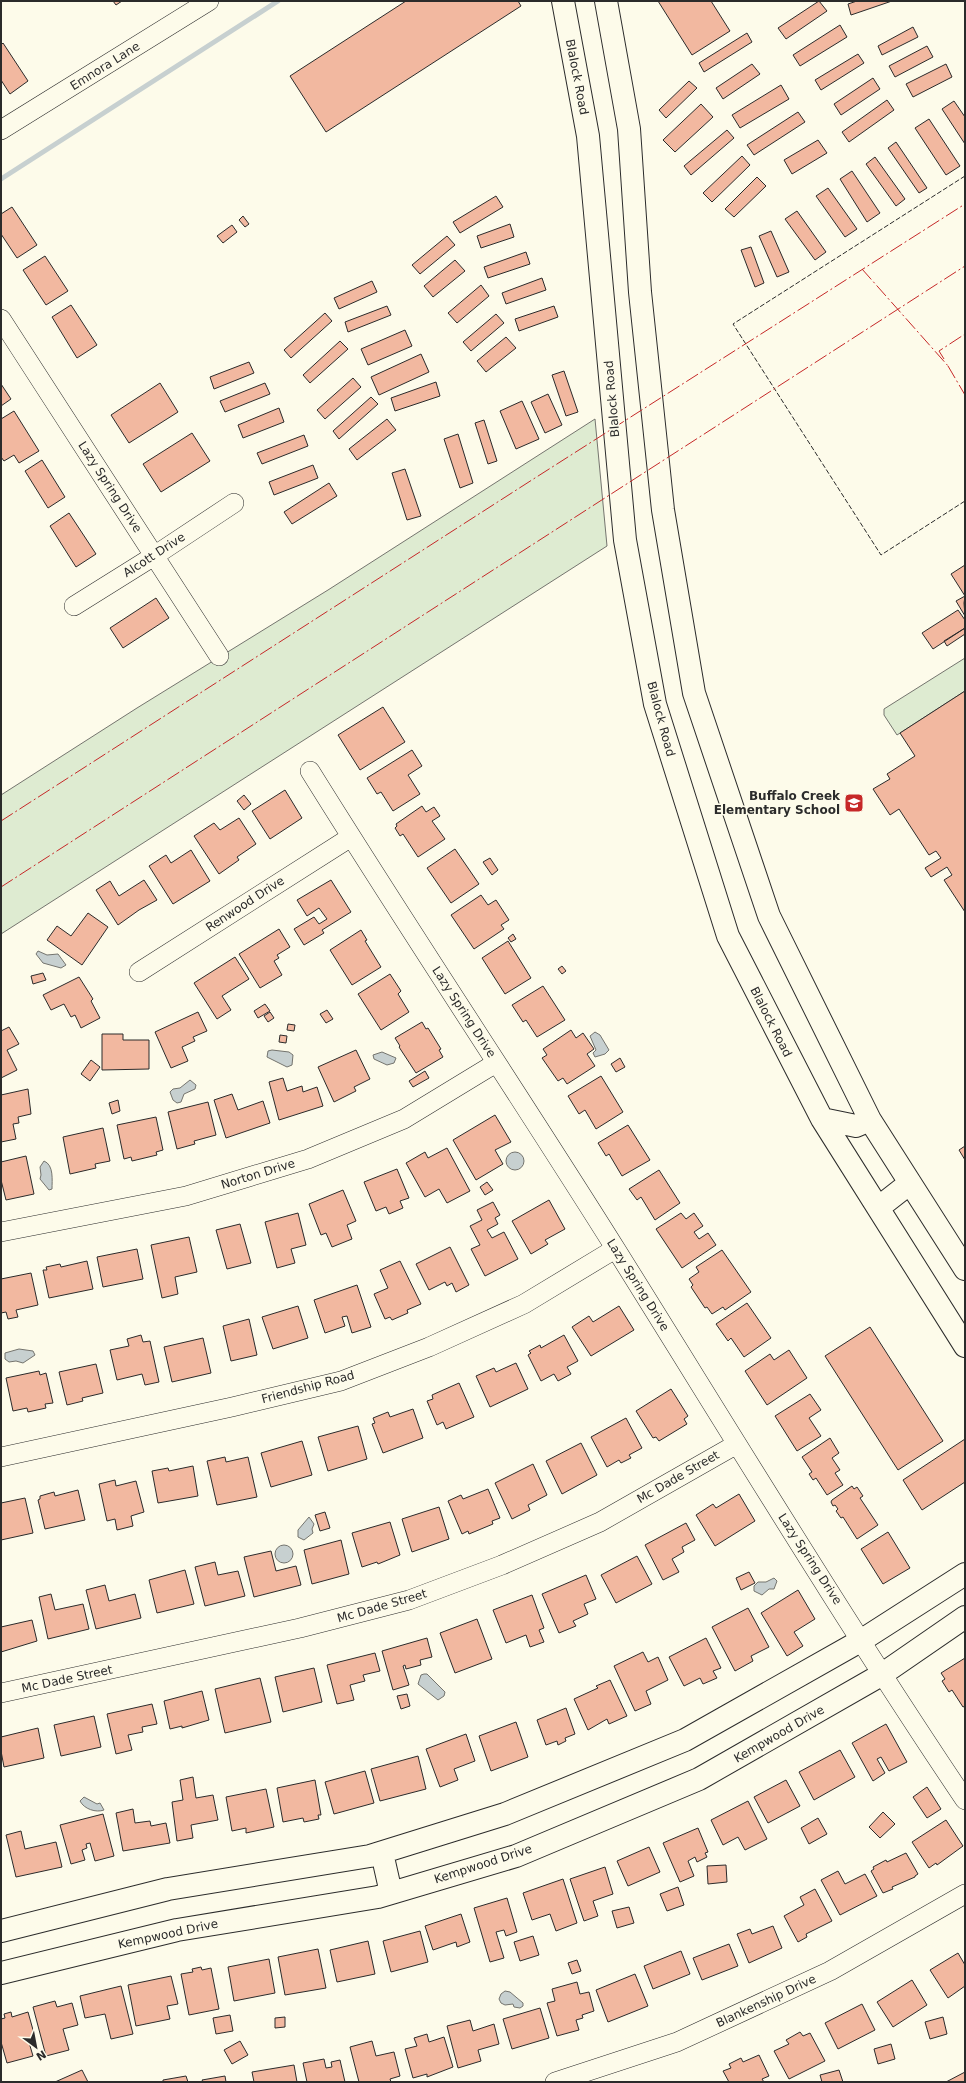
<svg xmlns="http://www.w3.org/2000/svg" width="966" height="2083" viewBox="0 0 966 2083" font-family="'DejaVu Sans',sans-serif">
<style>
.green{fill:#deebd1;stroke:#74746e}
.water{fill:#c7d0d0;stroke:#74746e}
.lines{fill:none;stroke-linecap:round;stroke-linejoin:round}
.stream{stroke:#c7d0d0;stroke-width:5}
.building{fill:#f2b8a0;stroke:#2b2b2b}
.minor-casing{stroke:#2b2b2b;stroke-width:20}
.major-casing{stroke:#2b2b2b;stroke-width:24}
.minor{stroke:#fdfbea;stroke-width:19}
.major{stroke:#fdfbea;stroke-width:22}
.fence{stroke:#2b2b2b;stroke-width:1;stroke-dasharray:5 2;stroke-linecap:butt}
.power{stroke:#c62828;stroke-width:1;stroke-dasharray:14 3 2 3;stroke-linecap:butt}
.labels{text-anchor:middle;stroke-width:3;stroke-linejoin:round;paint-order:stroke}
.street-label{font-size:12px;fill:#2b2b2b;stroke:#fdfbea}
.poi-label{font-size:12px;font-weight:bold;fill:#2b2b2b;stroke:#fdfbea;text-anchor:end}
</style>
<rect width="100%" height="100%" fill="#fdfbea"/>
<!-- green -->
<path class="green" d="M595,419L607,546L1,934V795L137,708L328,590Z
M965,658V691L897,735L884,715V709Z"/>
<!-- water -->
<path class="water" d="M38,951L47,955L58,954L66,965L61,968L43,963L36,954Z
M595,1032L600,1035L609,1050L605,1054L595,1057L593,1053L596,1050L590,1036Z
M272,1050L289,1052L293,1055L292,1065L287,1067L267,1057L268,1051Z
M382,1052L396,1058L394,1063L387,1065L374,1059L373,1055Z
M190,1080L196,1085L195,1089L184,1094L181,1102L177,1103L173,1100L170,1092L173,1089L180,1088Z
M506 1161a9 9 0 1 1 18 0a9 9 0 1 1-18 0Z
M44,1161C54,1165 52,1180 52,1189L49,1190L40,1179L41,1175L40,1167Z
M19,1349L33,1351L35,1355L23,1363L16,1361L9,1362L5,1359V1353Z
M309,1517L314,1524L312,1529L313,1533L304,1540L298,1537V1530Z
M275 1554a9 9 0 1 1 18 0a9 9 0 1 1-18 0Z
M774,1578L777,1581L774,1589H769L762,1595L754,1591V1586L758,1582H766Z
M424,1674H427L445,1692L444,1696L438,1700L418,1684L421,1675Z
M84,1797L97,1804L100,1803L104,1810C96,1813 84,1809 80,1801Z
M505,1991L510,1992L523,2003V2006L520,2008L514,2007L513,2004L505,2005L501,2003L499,1999L501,1994Z"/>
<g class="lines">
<!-- stream -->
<path class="stream" d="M1,179L278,1"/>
</g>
<!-- building -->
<path class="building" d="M113,1H122L116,5Z
M406,1H518L521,6L326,132L290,76Z
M658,1H711L730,31L692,55Z
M819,1L827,11L786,39L778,28Z
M857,1H892L851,15L848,4Z
M840,25L847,37L800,66L793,55Z
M913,27L918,37L882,55L878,46Z
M747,33L752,42L704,72L699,63Z
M3,43L28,81L10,94L1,80V45Z
M927,46L933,57L895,77L889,66Z
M858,54L864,63L821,90L815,80Z
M752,64L760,74L723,99L716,88Z
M946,64L952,77L913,97L906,84Z
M873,78L880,89L841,115L834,104Z
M689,81L697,88L666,118L659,110Z
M781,85L789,99L740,128L732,115Z
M887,100L894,110L849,142L842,132Z
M954,101L965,117V144L942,109Z
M701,104L713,117L675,152L663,140Z
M798,112L805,122L754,155L747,145Z
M929,119L960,166L946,175L915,128Z
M727,130L734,138L691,175L684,166Z
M818,140L827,153L792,174L784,160Z
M896,142L927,188L919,193L888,148Z
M742,156L750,165L712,202L703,193Z
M875,157L905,199L896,206L866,164Z
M852,171L880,213L867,222L840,179Z
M757,177L766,186L734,217L725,209Z
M828,188L857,229L845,237L816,196Z
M496,196L503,207L460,233L453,222Z
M12,207L37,245L17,258L1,234V214Z
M797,211L826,252L815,260L785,219Z
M243,216L249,224L245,227L239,220Z
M510,224L514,237L481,248L477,236Z
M232,225L237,232L223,243L217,236Z
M771,231L789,272L777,277L759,236Z
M447,236L455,245L420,274L412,265Z
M751,247L764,283L755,287L741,250Z
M526,252L530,264L488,278L484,267Z
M45,256L68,291L46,305L23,270Z
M455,260L465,271L433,297L424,286Z
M542,278L546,290L506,304L502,293Z
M372,281L377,292L339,309L334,298Z
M481,285L489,296L457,323L448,313Z
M71,305L97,345L77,358L52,317Z
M387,306L391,315L348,332L345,322Z
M554,306L558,317L519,331L515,319Z
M325,313L332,321L291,358L284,350Z
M496,314L504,323L471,351L463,342Z
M405,330L412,346L368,365L361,349Z
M506,337L516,348L486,372L477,361Z
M340,341L348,349L310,383L303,375Z
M421,354L429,372L379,395L371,377Z
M249,362L254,373L214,389L210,377Z
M564,371L578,412L566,416L552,375Z
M353,378L361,387L325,419L317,410Z
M436,382L440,396L395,411L391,398Z
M160,383L178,412L129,443L111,415Z
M265,383L270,394L225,412L220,401Z
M1,384L11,399L1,406Z
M548,394L562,425L545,433L531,402Z
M371,397L378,404L339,439L333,431Z
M522,401L539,439L516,449L500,411Z
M279,408L284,422L243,438L238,425Z
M14,411L39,451L19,463L14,455L4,461L1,457V419Z
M387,419L396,430L357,460L349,449Z
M484,420L497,461L488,464L475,423Z
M192,433L210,461L161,492L143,464Z
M458,434L473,483L460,488L444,439Z
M304,435L308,446L262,464L257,453Z
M42,460L65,497L48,508L25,471Z
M313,465L318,478L274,495L269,482Z
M405,469L421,516L407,520L392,473Z
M329,483L337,496L292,524L284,512Z
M69,513L96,554L76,567L50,526Z
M965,565V596L951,574Z
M965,596L964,603L965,616L956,601Z
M156,598L169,618L123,648L110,628Z
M958,610L965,620V628L933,649L922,633Z
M965,628V634L947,646L944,641Z
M965,691V912L944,880L952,875L947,867L931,877L925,868L941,858L936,851L929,855L899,809L890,815L873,789L890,779L887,774L915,756L900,733Z
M383,707L405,742L360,770L338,735Z
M412,750L422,766L408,775L420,794L393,811L381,792L377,794L367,778Z
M285,790L302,818L270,839L252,811Z
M244,795L251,804L244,810L237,801Z
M422,806L426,812L434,807L440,816L432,821L445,839L418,857L403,834L400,836L395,828L397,826L396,824Z
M239,818L256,844L237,857L239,860L219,874L194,836L214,823L220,830Z
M455,849L479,884L451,903L427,868Z
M191,850L210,881L173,904L149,866L166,855L171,863Z
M490,858L498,870L492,875L483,862Z
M144,880L157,900L139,910L118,925L96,890L110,881L119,896Z
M331,880L351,912L322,930L324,933L304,945L294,929L314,917L319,924L327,919L319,908L307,916L297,900Z
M481,895L488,905L496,900L509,920L501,925L504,929L474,949L451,915Z
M88,913L108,927L82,965L47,940L57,926L71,936Z
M279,929L290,947L277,955L279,958L274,961L282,975L260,988L239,954Z
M361,930L367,940L365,941L381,967L352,985L330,950Z
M513,934L516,939L511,942L508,938Z
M508,941L531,978L505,994L482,958Z
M235,957L249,979L222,996L231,1010L217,1019L194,983Z
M562,966L566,971L562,974L558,969Z
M43,973L46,980L33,984L31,976Z
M390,974L401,991L398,994L409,1012L381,1030L358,994Z
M79,977L93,999L91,1001L100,1018L81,1028L75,1015L71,1017L64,1004L51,1010L43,995Z
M543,986L565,1020L537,1037L526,1020L523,1022L512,1005Z
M265,1004L270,1011L258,1018L254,1011Z
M327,1010L333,1019L326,1023L320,1014Z
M198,1012L207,1031L193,1037L195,1041L182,1047L188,1061L171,1068L155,1032Z
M270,1012L274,1018L268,1022L264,1016Z
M422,1022L426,1029L428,1028L441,1049L439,1050L443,1057L416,1073L399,1047L400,1046L395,1038Z
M288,1024L295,1025L294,1031L287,1030Z
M9,1027L19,1044L7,1050L17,1070L1,1078V1031Z
M571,1030L576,1038L583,1033L594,1049L587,1054L595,1066L567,1084L563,1078L558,1081L542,1058L547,1055L543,1049Z
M102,1034H123V1040H149V1069L102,1070Z
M280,1035L287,1036L286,1043L279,1042Z
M356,1050L370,1079L354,1087L356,1091L334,1102L318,1067Z
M620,1058L625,1067L616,1072L611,1064Z
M91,1060L100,1067L90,1081L81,1074Z
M425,1071L429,1078L413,1087L409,1081Z
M601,1076L623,1112L596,1129L585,1110L579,1114L568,1096Z
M283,1078L287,1091L302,1086L303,1092L317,1087L323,1106L279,1120L269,1082Z
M28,1089L31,1114L18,1117L19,1123L13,1124L16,1139L1,1142V1095Z
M232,1094L238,1110L263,1101L270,1123L226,1138L214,1100Z
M118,1100L120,1111L112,1114L109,1103Z
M208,1102L216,1135L194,1141L195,1144L177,1149L168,1112Z
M495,1115L511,1142L495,1150L503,1164L476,1180L453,1140Z
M156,1117L163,1150L156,1152L157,1155L132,1161L131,1157L124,1159L117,1125Z
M628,1125L650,1160L622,1176L609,1154L606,1156L598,1143Z
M103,1128L110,1161L95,1164L96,1168L70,1174L63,1137Z
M965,1146V1160L959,1150Z
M447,1148L470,1191L447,1203L439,1189L425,1197L406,1163L425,1152L428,1158Z
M26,1156L34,1194L6,1200L1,1180V1162Z
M397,1169L409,1198L400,1201L403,1208L389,1214L386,1207L376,1211L364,1182Z
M659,1170L680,1203L655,1220L641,1197L637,1200L629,1189Z
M487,1182L493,1190L485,1195L480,1187Z
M343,1190L356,1221L347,1225L352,1239L332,1247L326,1233L321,1235L309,1204Z
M549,1200L565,1229L545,1240L548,1244L531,1254L512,1221Z
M493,1202L500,1215L495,1218L498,1224L487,1230L492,1238L504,1232L518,1259L485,1276L471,1249L480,1245L470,1226L482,1220L477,1210Z
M298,1213L306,1245L291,1249L295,1263L277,1268L265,1222Z
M681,1213L686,1219L694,1213L703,1226L694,1232L699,1239L708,1233L716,1245L682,1268L656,1229Z
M240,1224L251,1263L227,1269L216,1230Z
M189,1237L197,1272L175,1277L178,1294L162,1298L151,1245Z
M450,1247L469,1285L456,1292L452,1283L447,1286L445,1282L429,1290L416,1264Z
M137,1249L143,1279L103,1287L97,1257Z
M722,1250L751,1292L725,1310L723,1307L712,1314L707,1307L705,1308L691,1287L693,1285L689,1279L699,1272L696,1267Z
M87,1261L93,1289L49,1298L43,1270H47L46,1267L60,1264L61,1267Z
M400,1261L421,1304L407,1310L408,1313L392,1320L390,1317L385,1319L374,1294L388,1288L380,1270Z
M31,1273L38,1305L16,1310L18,1317L8,1319L6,1312L1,1313V1279Z
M357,1285L371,1327L352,1333L347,1316L342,1317L345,1326L325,1333L314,1300Z
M747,1303L771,1338L744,1357L731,1338L728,1341L716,1324Z
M298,1306L308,1338L273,1349L262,1317Z
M619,1306L634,1330L591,1356L572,1327L589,1316L593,1322Z
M249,1319L257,1355L231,1361L223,1326Z
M870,1327L943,1441L898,1470L825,1356Z
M141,1335L143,1342L150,1341L159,1382L145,1385L142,1374L117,1380L110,1350L129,1346L127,1339Z
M564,1335L578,1361L567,1367L571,1374L558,1381L554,1374L541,1381L528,1355L531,1353L529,1351L540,1345L541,1348Z
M203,1338L211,1373L172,1382L164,1347Z
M789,1350L807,1378L767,1405L745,1371L770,1354L774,1360Z
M516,1363L528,1389L490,1407L476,1376L494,1368L496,1372Z
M96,1364L103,1393L82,1398L83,1401L67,1405L59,1372Z
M39,1371L40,1375L46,1373L53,1403L45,1404L46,1408L28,1412L27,1408L13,1411L6,1378Z
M459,1383L474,1417L446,1429L443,1422L437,1425L427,1401L433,1399L432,1395Z
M671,1389L688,1416L684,1419L687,1424L659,1441L656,1437L653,1438L636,1411Z
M810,1394L821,1410L809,1418L821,1436L797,1451L775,1416Z
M413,1409L423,1438L383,1453L372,1424L375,1423L373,1418L388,1412L390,1417Z
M626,1418L642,1448L629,1455L631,1458L621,1463L619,1460L607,1467L591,1437Z
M358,1426L367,1459L328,1471L318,1437Z
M830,1438L839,1453L832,1458L840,1470L835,1473L843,1485L827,1495L816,1478L813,1480L809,1474L812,1472L802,1457Z
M965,1439V1482L922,1510L903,1480Z
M302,1441L312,1475L271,1487L261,1453Z
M581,1443L597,1475L562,1494L546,1461Z
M225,1457L226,1462L248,1457L257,1497L217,1505L207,1461Z
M533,1464L547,1495L528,1505L530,1510L512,1519L495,1483Z
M193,1466L198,1496L158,1503L152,1471L168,1468L169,1471Z
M115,1480L116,1486L136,1481L144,1512L131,1516L133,1526L117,1530L115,1519L107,1521L99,1484Z
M852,1486L854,1489L857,1487L863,1496L860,1498L878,1525L857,1539L843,1517L841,1518L836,1511L838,1509L835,1505L833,1506L831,1502L832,1500Z
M488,1489L500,1518L492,1521L493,1524L469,1534L468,1531L462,1534L448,1501L461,1495L463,1499Z
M78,1490L85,1520L45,1529L38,1500L40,1499V1496L54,1492L55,1496Z
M739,1494L755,1521L715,1546L696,1515L713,1504L716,1508Z
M25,1498L33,1533L1,1540V1503Z
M439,1507L449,1539L412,1552L402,1519Z
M325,1512L330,1528L320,1531L315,1515Z
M390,1522L400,1555L378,1564L377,1562L362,1567L352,1533Z
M686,1523L695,1540L682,1547L684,1552L672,1559L679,1572L663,1580L645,1545Z
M888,1532L910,1568L883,1584L861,1549Z
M341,1540L349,1574L312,1584L304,1550Z
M271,1551L276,1571L296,1566L301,1585L254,1597L244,1557Z
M637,1556L652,1584L616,1603L601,1575Z
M215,1562L218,1575L238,1571L245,1596L205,1606L195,1567Z
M185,1570L194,1604L157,1613L149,1580Z
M749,1572L755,1583L741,1590L736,1578Z
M586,1575L596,1599L584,1604L588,1614L573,1621L576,1626L559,1633L542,1594Z
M105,1585L109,1601L135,1594L141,1618L96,1629L86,1590Z
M798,1590L815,1619L794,1632L803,1646L787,1656L761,1613Z
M51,1594L55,1610L83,1604L89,1629L48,1639L39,1597Z
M532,1595L544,1628L539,1630L544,1642L530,1647L526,1635L506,1643L493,1610Z
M748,1608L769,1647L751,1656L753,1661L735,1671L712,1627Z
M477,1619L492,1659L455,1673L440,1633Z
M32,1620L37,1641L1,1652V1627Z
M427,1638L432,1657L420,1660L421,1665L406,1669L405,1665L403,1666L409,1685L393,1690L382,1651Z
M706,1638L721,1668L713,1671L717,1678L703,1684L700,1678L684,1686L669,1657Z
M643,1652L648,1662L658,1657L668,1680L646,1691L651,1704L635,1711L614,1666Z
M375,1653L380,1671L363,1675L365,1681L350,1685L354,1700L337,1704L327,1665Z
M965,1658V1706L963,1707L952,1690L949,1692L942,1681L945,1679L941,1673Z
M314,1668L322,1702L283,1712L275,1677Z
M260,1678L271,1722L225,1733L215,1689Z
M610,1680L627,1716L609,1724L607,1719L588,1730L574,1699L598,1688L596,1686Z
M202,1691L209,1720L182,1728V1726L170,1729L164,1701Z
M407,1694L410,1706L401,1709L397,1696Z
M152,1704L157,1724L142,1727L143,1732L128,1735L132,1750L116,1754L107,1714Z
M566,1708L575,1734L565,1738L566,1741L558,1745L557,1741L546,1745L537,1720Z
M94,1716L101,1747L61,1756L54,1725Z
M516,1722L528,1757L491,1771L479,1736Z
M886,1724L907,1762L889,1771L881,1757L877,1759L885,1773L873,1781L852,1743Z
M38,1728L44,1758L4,1767L1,1751V1737Z
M466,1734L475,1761L454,1769L458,1780L440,1787L426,1749Z
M840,1750L855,1777L814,1800L799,1772Z
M418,1756L426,1789L380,1801L371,1769Z
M365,1771L374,1803L334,1814L325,1782Z
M193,1777L196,1798L213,1795L218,1820L191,1825L193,1838L177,1841L172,1802L183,1800L180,1780Z
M315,1780L321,1815H318L319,1819L304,1822L303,1818L283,1822L277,1788Z
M786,1780L800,1806L768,1823L754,1797Z
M927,1787L941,1809L927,1818L913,1797Z
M266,1789L274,1827L246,1833V1828L232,1831L226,1797Z
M748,1801L767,1839L745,1850L738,1837L723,1845L711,1820Z
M133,1809L135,1823L150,1821L151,1826L166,1823L170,1843L123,1851L116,1813Z
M883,1812L895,1824L880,1838L869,1827Z
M103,1814L114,1856L95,1861L90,1843L86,1844L87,1848L82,1850L85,1860L71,1864L60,1825Z
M818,1818L827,1834L809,1844L801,1828Z
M946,1820L963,1846L937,1865L936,1863L929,1868L912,1842Z
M698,1828L708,1852L705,1853L707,1857L697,1862L695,1857L688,1861L694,1876L680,1882L663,1843Z
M21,1831L25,1849L56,1842L62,1867L16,1877L6,1835Z
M649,1847L660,1872L628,1886L617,1861Z
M906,1853L918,1874L915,1876V1877L892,1887L893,1889L883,1893L871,1871L874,1869L873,1867L886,1860L887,1862Z
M726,1865L727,1882L708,1884L707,1866Z
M605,1867L613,1894L593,1901L598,1916L584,1921L570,1879Z
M838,1871L845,1884L865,1874L877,1896L840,1915L821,1880Z
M563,1879L577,1923L556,1931L550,1914L532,1920L523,1893Z
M678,1887L684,1905L667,1911L660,1894Z
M815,1889L832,1921L806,1934L807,1937L798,1942L784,1916L804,1905L800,1897Z
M507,1898L517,1932L506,1936L504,1930L496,1932L504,1958L490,1962L474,1908Z
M629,1907L634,1923L617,1928L612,1911Z
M461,1914L470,1942L457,1947L456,1942L433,1950L425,1926Z
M773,1926L782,1948L749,1963L737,1934L750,1929L752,1934Z
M420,1931L428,1962L391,1972L383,1941Z
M533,1936L539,1955L520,1961L514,1942Z
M368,1941L375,1974L337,1982L330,1950Z
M729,1944L738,1966L702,1980L693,1958Z
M318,1949L326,1988L285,1995L278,1957Z
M681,1951L690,1974L653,1989L644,1966Z
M958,1953L965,1965V1986L948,1998L930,1970Z
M269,1959L275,1993L234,2001L228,1967Z
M577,1960L581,1971L572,1974L568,1963Z
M201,1967L202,1970L211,1968L219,2009L189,2015L181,1974L193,1972L192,1969Z
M635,1974L648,2006L608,2022L596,1990Z
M171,1976L178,2004L167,2006L170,2019L136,2026L128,1985Z
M912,1980L927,2005L893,2027L877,2002Z
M577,1982L580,1994L589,1992L594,2011L582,2015L583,2018L576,2020L579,2030L557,2036L547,2003L555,2001L552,1989Z
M121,1986L133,2034L111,2039L105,2014L85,2018L80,1996Z
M55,2001L57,2007L72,2003L78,2025L63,2029L69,2050L46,2056L33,2007Z
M862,2004L875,2030L838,2049L825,2023Z
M540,2008L549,2038L512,2049L503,2019Z
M11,2012L12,2017L28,2012L35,2037L28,2039L33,2056L7,2063L1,2042V2019L5,2018L4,2014Z
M230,2015L233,2031L216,2034L213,2018Z
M285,2017V2027L275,2028V2018Z
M943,2017L947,2034L930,2039L925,2022Z
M470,2020L473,2031L494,2024L499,2044L478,2050L481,2061L458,2068L447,2026Z
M800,2032L803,2036L810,2033L825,2061L789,2079L774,2051L789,2044L786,2040Z
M427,2034L429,2042L444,2037L453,2067L427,2077V2074L413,2078L405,2049L417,2046L414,2038Z
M240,2041L248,2055L232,2064L224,2050Z
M372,2041L376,2056L394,2052L400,2076L390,2079L391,2082H359L350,2047Z
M891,2044L895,2059L878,2064L874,2049Z
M759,2055L769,2076L762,2079L764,2082H729L723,2071L731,2068L729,2064L741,2058L743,2062Z
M324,2059L326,2068L332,2067L331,2062L340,2060L345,2082H307L303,2063Z
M294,2065L297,2082H254L252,2072Z
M82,2070L88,2082H55Z
M839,2070L843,2082H822L820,2075Z
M965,2072V2082H946Z
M186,2076L188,2082H163V2080Z
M225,2076L226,2082H203L202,2080Z"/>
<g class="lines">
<!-- minor casing -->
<g class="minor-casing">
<path id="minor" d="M1,130L209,1
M1,319L219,656
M74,606L154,556L234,503
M310,771C410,932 516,1090 617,1251C732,1435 844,1620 965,1800
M139,972L351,837
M1,1232L186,1196L308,1159L404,1119L496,1063
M1,1457L232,1407L341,1381L429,1347L524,1304L615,1249
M1,1693L300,1628L409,1600L502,1565L600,1522L737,1444
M555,2082L677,2042L830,1971L965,1894"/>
</g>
<!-- major casing -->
<g class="major-casing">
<path id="major" d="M563,1L588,136L625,540L655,704L728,936L822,1119L965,1346
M606,1L629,129L640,292L663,510L694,693L769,916L870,1120L965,1269
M822,1119L856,1126L870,1120
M878,1208L910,1183
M382,1853L391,1893
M1,1931L168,1889L370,1856L505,1814L685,1740L862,1640L965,1574
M1,1973L177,1930L378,1897L516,1856L699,1779L881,1675L965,1617"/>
</g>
<!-- minor -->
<use href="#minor" class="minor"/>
<!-- major -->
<use href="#major" class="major"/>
<!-- fence -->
<path class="fence" d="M965,176L733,324L881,555L965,501"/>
<!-- power -->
<path class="power" d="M862,269L949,367
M944,359L939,351L965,334
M948,366L965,395
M1,821L535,478L965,204
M1,887L965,266"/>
</g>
<!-- icons -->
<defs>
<g id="school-square" transform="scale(1)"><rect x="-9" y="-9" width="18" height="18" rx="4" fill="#c62828" stroke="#fdfbea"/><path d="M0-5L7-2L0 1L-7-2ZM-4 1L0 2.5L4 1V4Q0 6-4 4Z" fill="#fff"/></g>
</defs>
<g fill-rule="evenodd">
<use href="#school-square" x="854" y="803"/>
</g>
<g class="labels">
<!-- street labels -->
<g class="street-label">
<text transform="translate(105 66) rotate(-32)" y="4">Emnora Lane</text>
<text transform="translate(577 77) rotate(79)" y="4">Blalock Road</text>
<text transform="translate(612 399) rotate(-95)" y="4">Blalock Road</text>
<text transform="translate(110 487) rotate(57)" y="4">Lazy Spring Drive</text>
<text transform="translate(154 555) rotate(-33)" y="4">Alcott Drive</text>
<text transform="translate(661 719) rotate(75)" y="4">Blalock Road</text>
<text transform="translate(245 904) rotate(-33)" y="4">Renwood Drive</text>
<text transform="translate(464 1012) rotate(57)" y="4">Lazy Spring Drive</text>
<text transform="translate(771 1022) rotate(63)" y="4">Blalock Road</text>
<text transform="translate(258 1174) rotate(-17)" y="4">Norton Drive</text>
<text transform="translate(638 1285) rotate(58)" y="4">Lazy Spring Drive</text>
<text transform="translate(308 1387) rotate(-15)" y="4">Friendship Road</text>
<text transform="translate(678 1477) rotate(-30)" y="4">Mc Dade Street</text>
<text transform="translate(810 1559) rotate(57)" y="4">Lazy Spring Drive</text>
<text transform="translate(382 1606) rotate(-16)" y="4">Mc Dade Street</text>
<text transform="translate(67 1679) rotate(-12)" y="4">Mc Dade Street</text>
<text transform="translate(779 1734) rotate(-30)" y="4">Kempwood Drive</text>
<text transform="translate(483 1864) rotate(-18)" y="4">Kempwood Drive</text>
<text transform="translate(168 1934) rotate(-12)" y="4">Kempwood Drive</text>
<text transform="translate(766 2001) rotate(-25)" y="4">Blankenship Drive</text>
</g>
<!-- poi labels -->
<g class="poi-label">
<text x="840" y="800">Buffalo Creek<tspan x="840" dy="14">Elementary School</tspan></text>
</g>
</g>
<!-- border -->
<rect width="966" height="2083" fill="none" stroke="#2b2b2b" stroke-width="4"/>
<!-- north arrow -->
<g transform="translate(36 2047) rotate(148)" stroke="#fdfbea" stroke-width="3" paint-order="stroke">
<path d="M0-3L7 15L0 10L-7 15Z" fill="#2b2b2b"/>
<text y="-6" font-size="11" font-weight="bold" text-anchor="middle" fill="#2b2b2b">N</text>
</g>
</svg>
